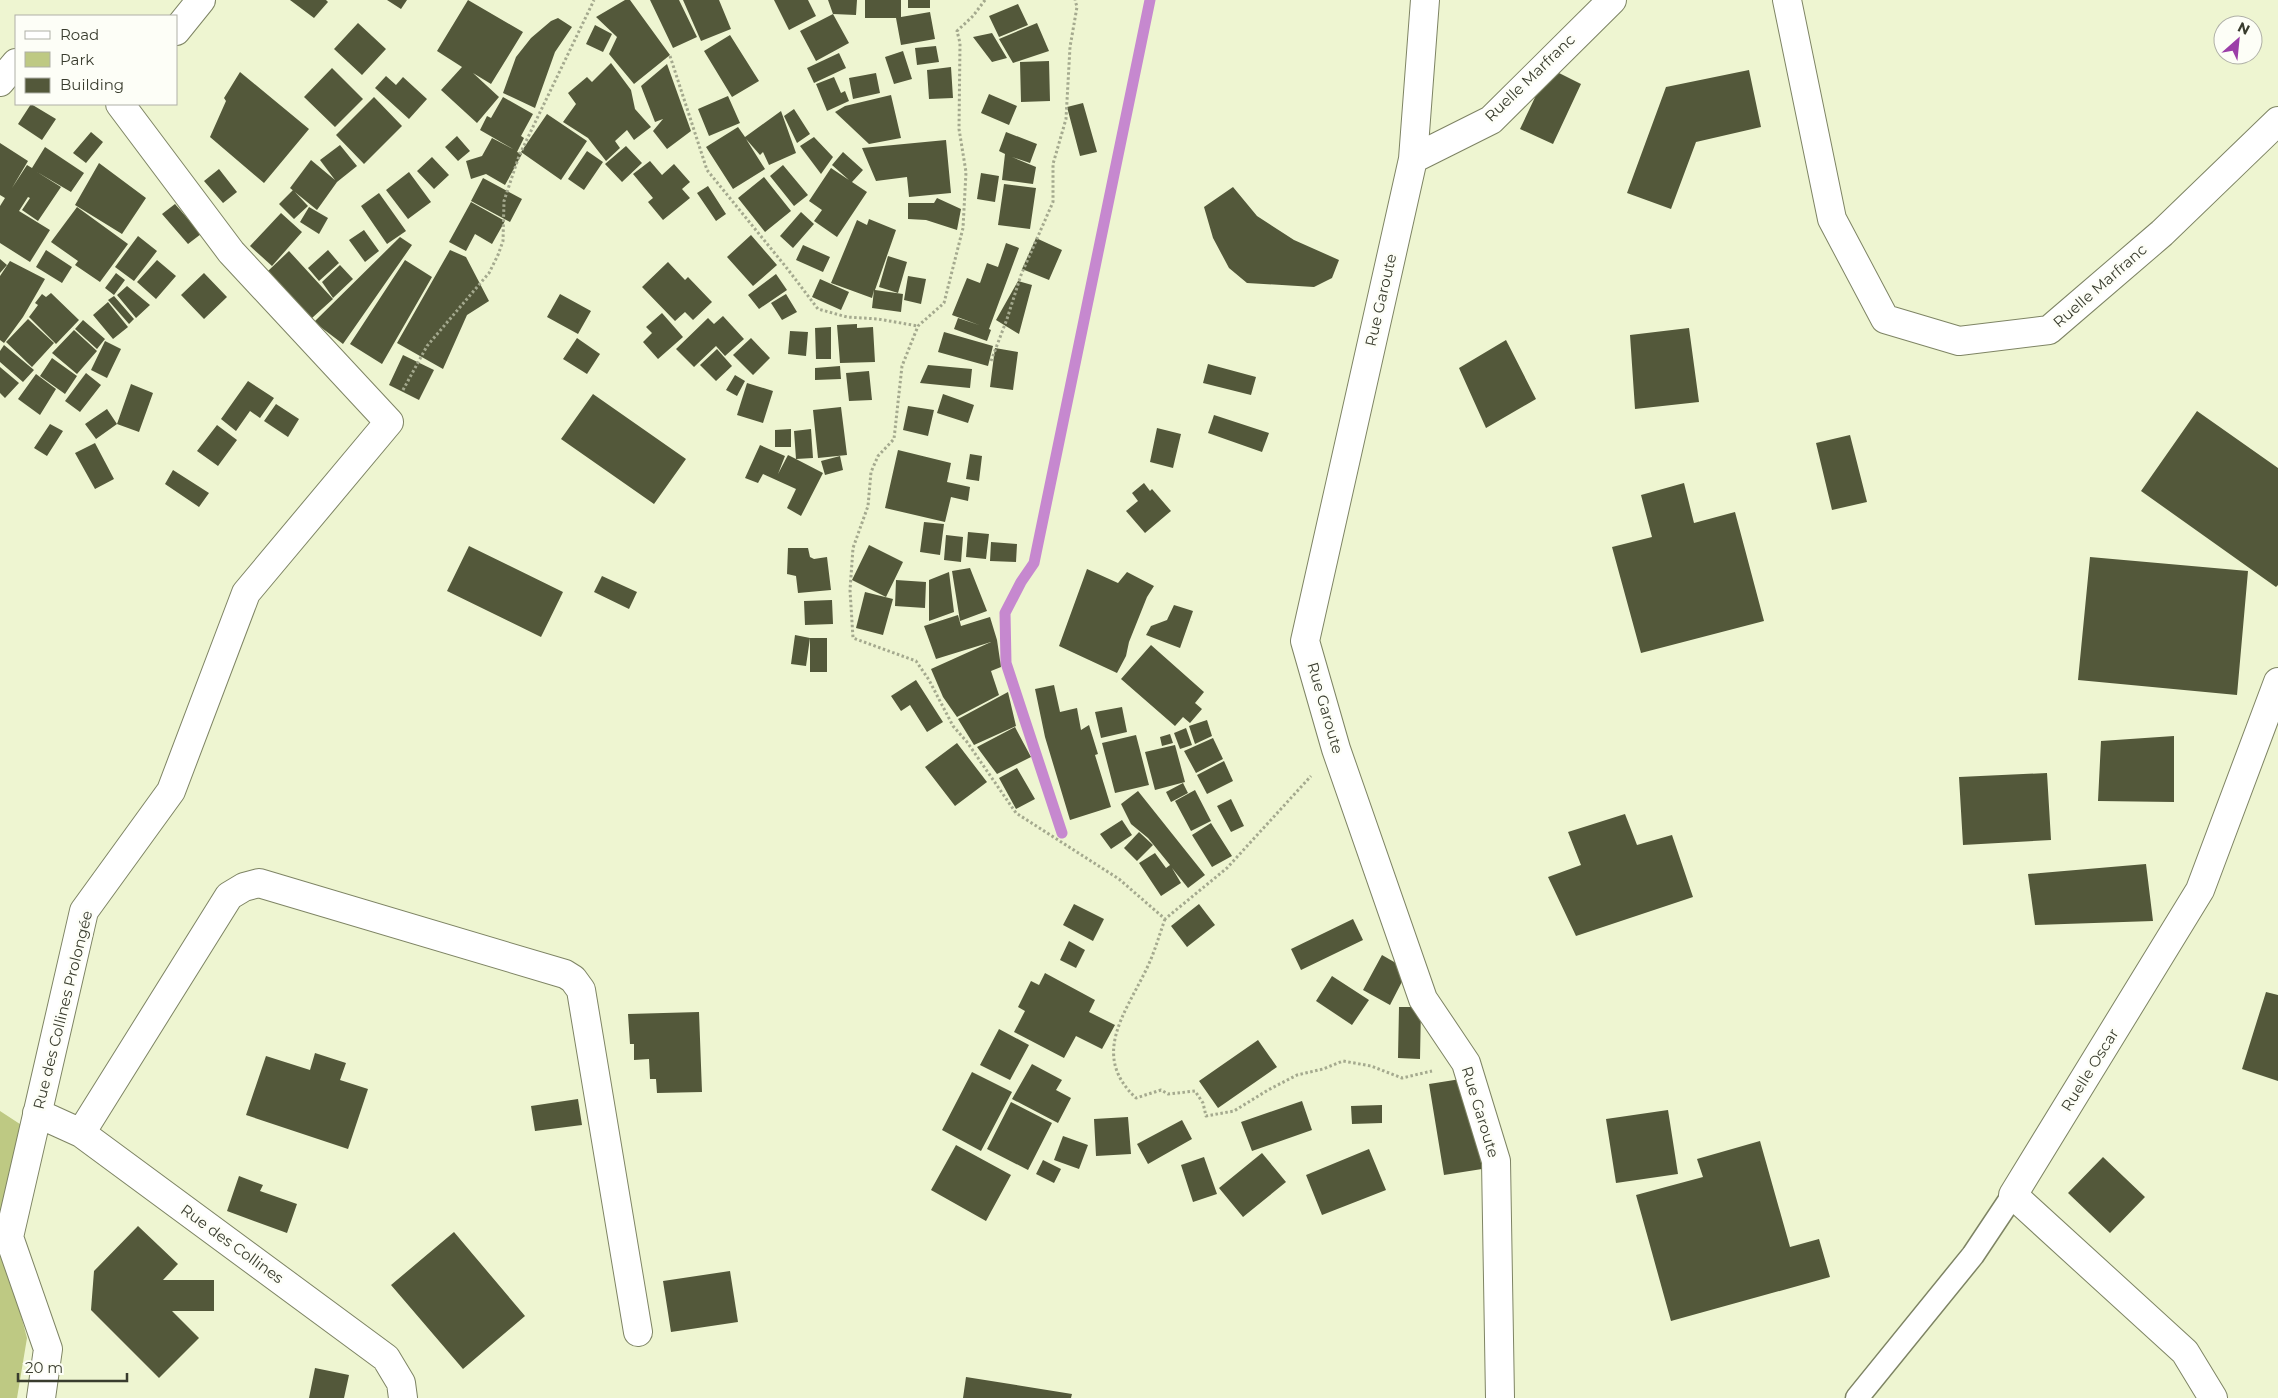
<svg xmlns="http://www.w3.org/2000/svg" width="2278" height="1398" viewBox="0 0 2278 1398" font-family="Montserrat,sans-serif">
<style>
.green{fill:#bec983}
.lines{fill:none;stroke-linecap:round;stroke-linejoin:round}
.stream{stroke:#c688cf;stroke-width:11}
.building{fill:#53583a}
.lane-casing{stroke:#7e8464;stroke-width:25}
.street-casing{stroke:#7e8464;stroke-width:30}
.path{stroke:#a4a98e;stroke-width:3;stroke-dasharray:2.5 2.5;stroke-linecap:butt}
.lane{stroke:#fff;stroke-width:22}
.street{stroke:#fff;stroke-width:28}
.labels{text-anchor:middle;stroke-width:5;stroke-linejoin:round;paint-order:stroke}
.street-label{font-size:15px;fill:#393c2e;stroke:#fdfef7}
</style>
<rect width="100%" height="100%" fill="#eef5d1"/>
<!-- green -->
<path class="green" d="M0,1111L26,1128L0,1212Z
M0,1237L27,1338L17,1398H0Z"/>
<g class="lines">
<!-- stream -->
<path class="stream" d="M1062,833L1006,663L1005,613L1021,582L1034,563L1150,0"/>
</g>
<!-- building -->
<path class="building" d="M290,0H326L328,2L314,18Z
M387,0H407L401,9Z
M468,0L523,32L491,84L473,73L499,97L477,123L441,90L462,67L437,51Z
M625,0H630L670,55L634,84L609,54L617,37L596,17Z
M650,0H679L697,37L673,48Z
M683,0H719L731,29L701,41Z
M774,0H808L816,16L789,30Z
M828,0H857L856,15L833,14Z
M865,0H901V17L930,12L935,39L901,45L896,18H865Z
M908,0H930V8H908Z
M1018,4L1028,25L999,37L989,16Z
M833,14L849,43L816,61L800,31Z
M558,18L572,27L555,52L535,108L503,93L516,57L531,38L551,21Z
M358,23L386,49L362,75L334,49Z
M1037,23L1049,51L1013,63L999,39Z
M595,25L612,34L603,52L586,44Z
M992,33L1007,58L992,62L973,37Z
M730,35L759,81L732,97L704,51Z
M936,46L939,62L917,65L915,48Z
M903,51L912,79L894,84L885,57Z
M839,53L846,68L814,83L807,68Z
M1049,61L1050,101L1021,102L1020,62Z
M611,63L631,90L635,109L651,127L634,140L627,130L615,141L620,148L606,161L588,138L563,122L576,104L568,93L587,77L592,82Z
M667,64L691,131L667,149L653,131L663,119L655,122L641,86Z
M951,67L953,98L929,99L927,70Z
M332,68L363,99L335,127L304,97Z
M1549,68L1581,84L1553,144L1520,129Z
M1749,70L1761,127L1696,142L1671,209L1627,193L1666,87Z
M240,72L309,129L264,183L210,137L226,101L224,98Z
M876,73L880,93L853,99L849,78Z
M386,76L396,85L403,77L427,99L409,119L375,88Z
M834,77L841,93L845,91L849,101L827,111L816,84Z
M989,94L1017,106L1009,125L981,113Z
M891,95L901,138L869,144L835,112L845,106Z
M728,96L740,123L709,136L698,109Z
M374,97L402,126L364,164L336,135Z
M503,97L533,114L521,136L524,138L517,152L522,154L505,185L486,174L471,179L466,161L482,156L492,138L513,149L480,130L487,116L491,118Z
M1083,103L1097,152L1080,156L1067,107Z
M31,104L56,119L42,140L18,124Z
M794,109L810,134L797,143L784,116Z
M781,111L796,153L769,165L763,152L760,155L746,139L765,169L733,189L706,147L738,127L745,137Z
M547,114L587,141L561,180L521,152Z
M91,132L103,142L86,163L73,153Z
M1006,132L1037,144L1030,163L1012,157L1036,167L1033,184L1002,180L1005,154L999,151Z
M457,136L470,151L458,161L445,147Z
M814,137L833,157L821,174L800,146Z
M946,140L951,193L909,197L907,177L876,181L862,148Z
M0,143L28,161L12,188L27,165L32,168L45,147L84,173L71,192L37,172L61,187L38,221L22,210L30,198L28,197L19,211L50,230L30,262L0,243V206L5,198L0,195Z
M340,145L357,166L337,182L317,210L290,188L311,160L335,180L320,160Z
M626,146L642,163L622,182L605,164Z
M587,151L603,162L584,190L568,179Z
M843,152L863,170L852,182L867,192L837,237L814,221L822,210L809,201L831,168L849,180L832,165Z
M432,157L449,175L434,189L417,171Z
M650,161L662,175L674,164L690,182L682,189L690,198L663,220L648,202L653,198L633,174Z
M99,163L146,198L122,234L75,205Z
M783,165L808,195L794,206L770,176Z
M219,169L237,192L223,203L204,181Z
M409,172L431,202L408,219L386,190Z
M981,173L999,176L995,202L977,199Z
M764,177L791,211L765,232L738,198Z
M483,178L522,199L510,222L471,201Z
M1004,184L1036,188L1030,229L998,225Z
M708,186L726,214L716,221L697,193Z
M1233,187L1257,216L1294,240L1339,260L1332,278L1314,287L1247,283L1229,268L1213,238L1204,207Z
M293,190L308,206L294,219L279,204Z
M379,193L406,231L387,244L361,206Z
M937,198L961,209L957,230L926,220L908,219V203H934Z
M471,202L505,221L492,244L475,234L466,251L449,242Z
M175,204L201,234L188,244L162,214Z
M77,207L128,244L100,282L75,265L78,261L51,242Z
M309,207L328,218L319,234L300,222Z
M801,212L814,224L793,248L780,236Z
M281,213L302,232L272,266L250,246Z
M869,219L896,230L875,290L903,294L901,312L872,308L874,290L872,298L831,283L857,220L867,225Z
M364,230L379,251L365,262L349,240Z
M751,235L777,265L753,286L727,257Z
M138,236L157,251L134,281L115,267Z
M400,237L412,245L343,344L314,322Z
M1036,238L1062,250L1049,280L1022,269Z
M1006,243L1019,248L989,329L991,330L987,341L954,329L958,318L979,325L952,315L967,278L980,283L987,263L998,267Z
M803,245L830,257L823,272L796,260Z
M46,250L72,267L62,283L36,267Z
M328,250L339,263L319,281L308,268Z
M450,250L466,257L489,301L467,315L443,369L397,343Z
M289,251L333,299L312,318L268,271Z
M888,256L907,262L898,293L879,287Z
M0,259L7,265L0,273Z
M157,260L176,276L156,299L137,282Z
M405,260L432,277L382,364L350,344Z
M10,261L45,279L23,317L4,343L0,340V276Z
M668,262L685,280L688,277L712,302L693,320L685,312L675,321L642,287Z
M340,265L353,279L333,298L322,282Z
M116,273L125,280L114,295L105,288Z
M204,273L227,297L204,319L181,295Z
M776,274L787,290L759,309L748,295Z
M908,276L926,279L921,304L904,300Z
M820,279L849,292L841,310L812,297Z
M1018,281L1032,285L1019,334L996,320Z
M127,286L150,305L136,318L117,295Z
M51,293L79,320L56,344L29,317L38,305L35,303L42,294L46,297Z
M560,294L591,311L578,334L547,317Z
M786,294L797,312L782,320L771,303Z
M114,296L134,319L129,324L108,300Z
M108,302L128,327L113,339L93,315Z
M662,313L683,337L658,359L643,342L652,333L646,327Z
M723,316L744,339L725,356L716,346L694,367L676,349L708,318L714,324Z
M28,319L54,343L32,367L6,342Z
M83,320L105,339L97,349L75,329Z
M857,324V328L873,327L875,362L840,363L837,325Z
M831,327V359H816L815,328Z
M1689,328L1699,402L1635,409L1630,335Z
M74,330L97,351L77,374L52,353Z
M790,331L808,332L806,356L788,354Z
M944,332L993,346L988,366L938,352Z
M577,338L600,354L587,374L563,359Z
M751,338L770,358L753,375L733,355Z
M1506,340L1536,399L1486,428L1459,368Z
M105,341L121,349L107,378L91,370Z
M4,345L34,370L23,382L0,362V351Z
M995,348L1018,352L1013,390L990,387Z
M717,349L732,366L716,381L700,365Z
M403,355L434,370L419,400L389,385Z
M52,358L77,376L65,394L40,376Z
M1208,364L1256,377L1251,395L1203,383Z
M928,365L972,369L970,388L920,383Z
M840,366L841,379L815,380V368Z
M0,367L19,383L5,398L0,393Z
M869,371L872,400L849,401L846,373Z
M86,373L101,385L80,412L65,401Z
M36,374L56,389L40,415L18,399Z
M735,375L745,381L737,396L726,390Z
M248,381L274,398L260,418L250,411L236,431L221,419Z
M747,383L773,391L763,423L737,415Z
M131,384L153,393L139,432L117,424Z
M593,394L686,459L654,504L561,439Z
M943,394L974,405L968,423L937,413Z
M276,404L299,419L288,437L264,421Z
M908,406L934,410L928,436L903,430Z
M841,407L847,455L818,458L813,410Z
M107,409L117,424L96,439L85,424Z
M2197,411L2278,468V585L2276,587L2141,491Z
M1214,415L1269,433L1262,452L1208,433Z
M50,424L63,431L47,456L34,448Z
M217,425L237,440L218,466L197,451Z
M1157,428L1181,434L1173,468L1150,462Z
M791,429V447H775V430Z
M811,429L813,458L796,459L823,473L801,516L787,508L796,489L763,474L758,483L745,478L760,445L785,456L778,474L788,455L796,459L794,431Z
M1850,435L1867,502L1832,510L1816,443Z
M95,443L114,479L95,489L75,453Z
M898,450L951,463L947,482L970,487L968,501L951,497L945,522L885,508Z
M970,454L982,456L979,481L966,479Z
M840,456L843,470L825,475L821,461Z
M173,470L209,493L199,507L165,484Z
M1144,483L1150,491L1152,489L1171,511L1145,533L1126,511L1138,501L1132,493Z
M1684,483L1694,523L1735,512L1764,621L1641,653L1612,547L1652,537L1641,495Z
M924,522L944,524L940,555L920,552Z
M968,532L989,534L986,559L966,557Z
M946,535L963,537L961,562L944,560Z
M991,542L1017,544L1016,562L990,561Z
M869,545L903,562L886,597L852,580Z
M469,546L563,592L541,637L447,591Z
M788,548H808L810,557L814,559L827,557L831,590L798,593L796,576L787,574Z
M2090,557L2248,571L2237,695L2078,680Z
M970,568L987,611L960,621L952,571Z
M1087,569L1118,583L1127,572L1154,586L1147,597L1129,642L1126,656L1117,673L1059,646Z
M949,572L954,612L929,621V580Z
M602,576L637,592L629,609L594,592Z
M896,580L926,582L925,608L895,606Z
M865,592L893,599L883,635L856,628Z
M832,600L833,624L805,625L804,601Z
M1174,605L1193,611L1180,648L1146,635L1151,626L1167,620Z
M958,615L961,626L990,617L997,640L1001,667L991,671L999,695L957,717L943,697L931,669L991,642L936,659L924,626Z
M795,635L810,638L806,666L791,664Z
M810,638H827V672H810Z
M1151,645L1204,692L1195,703L1202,709L1190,723L1183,717L1175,726L1121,679Z
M916,680L943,722L927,732L910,705L901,711L891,696Z
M1054,685L1060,712L1077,708L1081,730L1089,725L1098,754L1095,755L1111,807L1070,820L1045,737L1035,689Z
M1008,692L1016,726L974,745L958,719Z
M1122,707L1127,732L1101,738L1095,712Z
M1207,720L1212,736L1195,744L1189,726Z
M1015,727L1031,757L997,774L977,747Z
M1186,728L1192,745L1180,749L1174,733Z
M1170,734L1173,743L1162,746L1160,737Z
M1136,735L1149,785L1115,793L1102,743Z
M2174,736V802L2098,801L2101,741Z
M1213,738L1223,759L1196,773L1184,751Z
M957,743L987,782L955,806L925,767Z
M1175,745L1185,782L1155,790L1145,752Z
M1224,761L1233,781L1207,794L1197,775Z
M1017,768L1035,799L1016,809L999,778Z
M2047,773L2051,840L1963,845L1959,777Z
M1183,783L1188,793L1171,802L1166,792Z
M1195,790L1211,821L1191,831L1175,801Z
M1138,791L1205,875L1188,888L1172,868L1181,883L1161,896L1139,863L1155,853L1166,868L1170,865L1148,838L1131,824L1121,804Z
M1231,799L1244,826L1231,832L1217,806Z
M1625,814L1637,845L1672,835L1693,897L1576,936L1548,877L1581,865L1568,832Z
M1122,820L1132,835L1111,849L1100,834Z
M1211,823L1232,856L1212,867L1192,835Z
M1139,832L1153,845L1137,861L1124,848Z
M2146,864L2153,921L2035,925L2028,874Z
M1074,904L1104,919L1093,941L1063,925Z
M1199,904L1215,925L1187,947L1171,926Z
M1353,919L1363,940L1301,970L1291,949Z
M1069,941L1085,950L1076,968L1060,960Z
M1382,955L1408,970L1390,1005L1363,990Z
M1045,973L1095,1000L1089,1012L1115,1025L1102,1049L1076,1036L1064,1058L1014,1032L1025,1011L1018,1007L1031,981L1039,985Z
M1332,976L1369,1000L1352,1025L1316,1001Z
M2266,992L2278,995V1081L2242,1069Z
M1399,1007H1421L1420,1059L1398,1058Z
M699,1012L702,1092L657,1093L656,1079H650L649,1059L634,1060V1044H630L628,1014Z
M999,1029L1029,1045L1010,1080L980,1065Z
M1258,1040L1277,1067L1218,1108L1199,1081Z
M315,1053L346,1063L340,1080L368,1089L348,1149L246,1115L266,1056L310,1070Z
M1032,1064L1062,1080L1056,1090L1071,1098L1058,1123L1012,1099Z
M972,1072L1012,1092L981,1151L942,1130Z
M1467,1078L1482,1169L1444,1175L1429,1084Z
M578,1099L582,1125L535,1131L531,1106Z
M1302,1101L1312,1130L1252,1151L1241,1122Z
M1011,1102L1052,1123L1028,1170L987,1149Z
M1382,1105V1123L1352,1124L1351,1106Z
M1668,1110L1678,1174L1616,1183L1606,1119Z
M1128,1117L1131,1154L1096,1156L1094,1119Z
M1182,1120L1192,1139L1148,1164L1137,1144Z
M1063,1136L1088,1145L1079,1169L1054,1160Z
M1760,1141L1790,1247L1819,1239L1830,1277L1671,1321L1636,1195L1703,1177L1697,1159Z
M956,1145L1011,1175L986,1221L931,1190Z
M1369,1149L1386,1190L1322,1215L1306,1175Z
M1262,1153L1286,1182L1243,1217L1219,1188Z
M1204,1157L1217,1194L1193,1202L1181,1165Z
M2103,1157L2145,1197L2110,1233L2068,1193Z
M1043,1160L1061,1169L1054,1183L1036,1174Z
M239,1176L263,1185L260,1191L297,1204L287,1233L227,1211Z
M138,1226L178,1264L163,1280H214V1311H172L199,1338L159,1378L91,1310L94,1271Z
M454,1232L525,1316L463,1369L391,1285Z
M730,1271L738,1322L671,1332L663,1281Z
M315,1368L349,1375L344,1398H309Z
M966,1377L1072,1394L1071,1398H963Z"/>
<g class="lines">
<!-- lane casing -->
<g class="lane-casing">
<path id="lane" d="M1857,1398L1973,1255L2013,1195"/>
</g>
<!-- street casing -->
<g class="street-casing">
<path id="street" d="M1425,0L1413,159L1305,641L1336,749L1423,999L1466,1063L1496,1161L1500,1398
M1787,0L1832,219L1885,319L1959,341L2049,330L2162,233L2278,121
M176,31L201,0
M0,82L16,63
M1413,159L1491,120L1612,0
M37,1113L81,1133L386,1358L401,1383L403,1398
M81,1133L229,896L244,887L259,883L565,974L573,979L581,990L638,1332
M41,1398L48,1349L9,1237L84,911L171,791L246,593L389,422L231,252L120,104
M2213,1398L2185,1352L2013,1195L2200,890L2278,682"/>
</g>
<!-- path -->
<path class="path" d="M985,0L973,16L957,31L960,43L959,129L966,172L963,228L944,303L918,326L902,366L894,439L878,456L871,472L868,506L853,548L850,590L853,638L916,661L929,680L953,726L967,742L1016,813L1119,879L1165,919L1227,868L1311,776
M670,56L707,170L786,267L818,309L847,317L878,319L918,326
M991,361L1007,319L1021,275L1053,202V164L1066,119L1070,47L1077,7L1075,0
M403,390L427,346L489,273L498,255L503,241L504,201L519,156L594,0
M1165,919C1159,936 1154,954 1146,970C1124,1015 1091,1056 1136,1098L1161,1090L1168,1094L1195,1091L1203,1103L1206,1116L1234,1111L1268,1090L1297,1075L1323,1069L1343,1061L1371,1066L1402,1078L1432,1071"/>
<!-- lane -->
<use href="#lane" class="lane"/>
<!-- street -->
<use href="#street" class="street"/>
</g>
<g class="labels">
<!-- street labels -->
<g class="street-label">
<text transform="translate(1530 78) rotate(-44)" y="5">Ruelle Marfranc</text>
<text transform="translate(2100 286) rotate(-41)" y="5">Ruelle Marfranc</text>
<text transform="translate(1381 300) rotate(-77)" y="5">Rue Garoute</text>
<text transform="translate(1325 708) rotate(74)" y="5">Rue Garoute</text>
<text transform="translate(63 1010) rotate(-76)" y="5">Rue des Collines Prolongée</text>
<text transform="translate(2090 1070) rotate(-58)" y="5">Ruelle Oscar</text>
<text transform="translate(1480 1112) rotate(73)" y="5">Rue Garoute</text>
<text transform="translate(232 1244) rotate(36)" y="5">Rue des Collines</text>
</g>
</g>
<!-- legend -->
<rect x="15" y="15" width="162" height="90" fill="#fdfef7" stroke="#afb0a7"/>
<rect x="25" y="31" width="25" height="8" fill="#ffffff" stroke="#afb0a7"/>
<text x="60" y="40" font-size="15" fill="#393c2e">Road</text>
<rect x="25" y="52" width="25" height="15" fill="#bec983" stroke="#afb0a7"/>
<text x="60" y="65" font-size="15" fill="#393c2e">Park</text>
<rect x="25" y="78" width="25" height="15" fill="#53583a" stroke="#afb0a7"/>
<text x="60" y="90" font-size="15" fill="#393c2e">Building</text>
<!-- north arrow -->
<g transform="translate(2238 40) rotate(27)"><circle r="24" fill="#fdfef7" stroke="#afb0a7"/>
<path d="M0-4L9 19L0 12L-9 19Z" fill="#9b3ea8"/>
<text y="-8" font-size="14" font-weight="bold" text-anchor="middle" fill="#393c2e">N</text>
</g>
<!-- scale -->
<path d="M18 1373v8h109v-8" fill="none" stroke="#393c2e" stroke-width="2.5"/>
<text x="25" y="1373" font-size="15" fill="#393c2e" stroke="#fdfef7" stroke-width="4" paint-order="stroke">20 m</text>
</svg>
